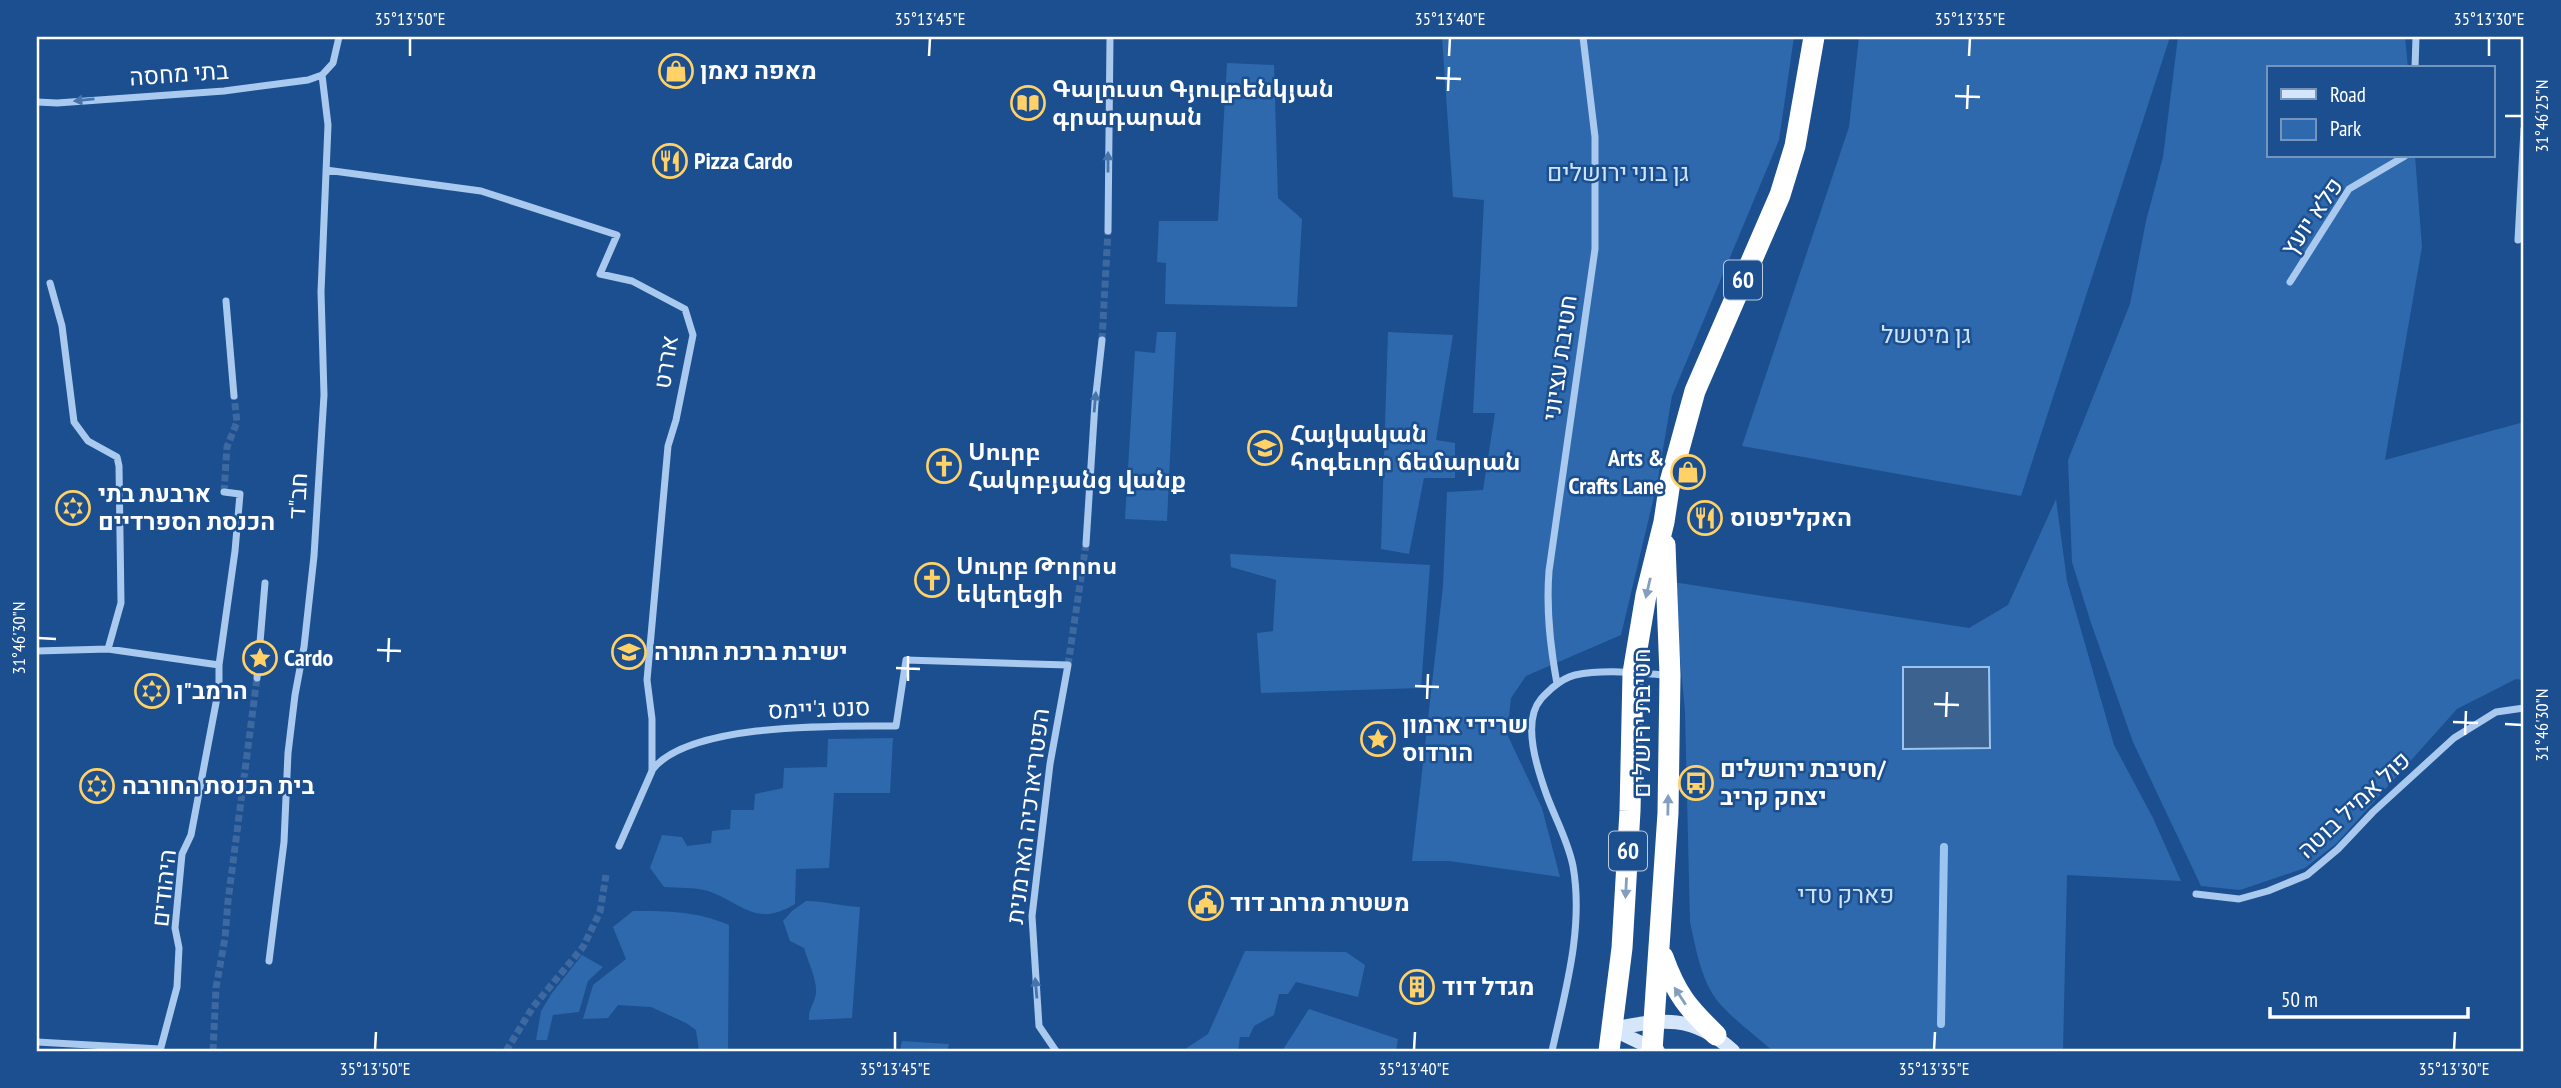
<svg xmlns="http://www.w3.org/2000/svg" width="2561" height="1088" viewBox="0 0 2561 1088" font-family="'PT Sans Narrow','Noto Sans Armenian',Heebo,sans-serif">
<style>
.green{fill:#2e69ad}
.water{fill:#3c6290;stroke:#9cc4f0;stroke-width:2}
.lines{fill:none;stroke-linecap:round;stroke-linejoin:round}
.stream{stroke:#9cc4f0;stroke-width:8}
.street-tunnel{stroke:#3d69a0;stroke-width:7;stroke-dasharray:7 3.5;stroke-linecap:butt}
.street{stroke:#a9c9ee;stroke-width:7}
.secondary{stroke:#d6e6fa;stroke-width:14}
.highway{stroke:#fff;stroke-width:21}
.oneway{fill:#4674ac}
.oneway2{fill:#829ec1}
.ticks{fill:none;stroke:#fff;stroke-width:2.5}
.labels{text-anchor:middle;stroke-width:5;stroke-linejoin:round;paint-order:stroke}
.shield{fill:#1b4f8f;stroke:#bbcadd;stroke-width:2}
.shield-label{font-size:23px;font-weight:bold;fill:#fff}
.poi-label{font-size:24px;font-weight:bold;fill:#fff;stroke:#1b4f8f;text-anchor:start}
.street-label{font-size:24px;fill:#fff;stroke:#1b4f8f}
.park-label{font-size:24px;fill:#cfe3fa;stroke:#1b4f8f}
.neatline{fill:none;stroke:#fff;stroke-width:2.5}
.ticks-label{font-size:18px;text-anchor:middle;fill:#fff}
</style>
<rect width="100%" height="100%" fill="#1b4f8f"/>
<!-- green -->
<path class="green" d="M1442,37H1794L1779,140L1672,396L1657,484L1621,635L1526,676L1511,698L1507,734L1542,808L1560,877L1449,861H1412L1443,586L1447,492L1483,490L1495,413H1473L1484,200L1453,197Z
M1859,37H2170L2021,496L1742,446L1849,127Z
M2178,37H2405L2408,68H2269V156H2415L2422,247L2385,460L2524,422V680L2516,679L2457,709L2337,843L2305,868L2240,890L2201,886L2133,742L2091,623L2072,562L2068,460L2130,304L2146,221L2163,157Z
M1227,63L1274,65L1278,198L1302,219L1297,307L1165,304L1166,263L1157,262L1159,221H1218Z
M1157,332H1176L1167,521L1125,519L1135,351L1155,353Z
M1388,332L1453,335L1436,440L1455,443V478H1424L1409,554L1381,549Z
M2056,499L2067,581L2114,745L2153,818L2181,881L2067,875L2063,1051H1773C1756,1036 1735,1021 1720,1004C1701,982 1696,949 1690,922L1685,712L1673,582L1969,628L2008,605Z
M1230,554L1430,565L1421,688L1261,693L1257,633L1273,631L1276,580L1231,567Z
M893,738L890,793H834L829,868L796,869L795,904C756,928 742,903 708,891C695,887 677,888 664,887L650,868L662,835L682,837L687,846L711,843L712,831L730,829L731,810H754L755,794L783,788L784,768L827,767L828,739Z
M806,901C825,901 841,906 860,907L852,1018L809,1020C808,1008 815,1004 816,993C817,979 808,962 804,948L790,941L783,921L792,911Z
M633,911C667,911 697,911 729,925L728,1051H699L696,1030L686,1023L651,1007L618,1005L608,1018L583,1019L593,985L626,959L613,927Z
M1245,951L1346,952L1365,965L1358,997L1296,982L1288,994H1279L1274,1015L1254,1026L1249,1037H1240L1238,1051H1182L1208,1034Z
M582,955L603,967L588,981L579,1012L553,1015L547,1040H536L541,1011L552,993Z
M1309,1009L1398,1039L1396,1051H1282Z
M902,1041L949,1044L947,1051H900Z"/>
<!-- water -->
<path class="water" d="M1903,667H1989L1990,748L1903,749Z"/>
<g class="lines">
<!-- stream -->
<path class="stream" d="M1941,1024L1944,847"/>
<!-- street-tunnel -->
<path class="street-tunnel" d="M1102,340L1108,231
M224,492L227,447L237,422L234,396
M1068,665L1086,544
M213,1051L216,988L225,938L228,901L257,678
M506,1051L533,1007L583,947L600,912L606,875"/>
<!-- street -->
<path class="street" d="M2415,68L2416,37
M37,102L57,103L224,91L308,80L322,75
M326,170L481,191L617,235L600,274L632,281L685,309L693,335L676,420L668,446L647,680L652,719V771L619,846
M1108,231L1110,37
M2518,240L2524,129
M2290,282L2349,189L2405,156
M50,283L62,326L74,422L88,441L117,457L119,466L121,603L108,649
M226,301L234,396
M1086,544L1095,403L1102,340
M37,651L108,649L219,665
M257,678L265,583
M1557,684C1550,645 1546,610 1549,571L1595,249V137L1583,37
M652,770C689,722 838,726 896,726L906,660L1068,665L1050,764L1032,916L1039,1026L1056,1051
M2196,894L2239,899L2268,891L2307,875L2338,849L2373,812L2454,738L2496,712L2524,708
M269,961L284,842L288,753L295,695L304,647L314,556L324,395L321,292L328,125L322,75L333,63L339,37
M37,1042L160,1049
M160,1051L177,987L179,948L175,928L182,854L191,835L219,687V665L235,551L240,494L224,492
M1552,1051C1565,992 1584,928 1573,866C1568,841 1556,820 1547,796C1538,771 1521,722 1541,699C1544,695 1549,691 1552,688C1559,682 1567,677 1575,675C1605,669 1636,673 1666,675"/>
<!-- secondary -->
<path class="secondary" d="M1612,1029C1662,1019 1693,1014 1733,1051
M1612,1029L1658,1051"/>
<!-- highway -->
<path class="highway" d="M1663,957C1676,994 1688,1008 1716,1035
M1609,1051L1622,948L1630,811L1633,673L1646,595L1664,522L1670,482L1695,391L1780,195L1795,146L1814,37
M1652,1051L1668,813L1670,675L1665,545"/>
</g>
<!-- one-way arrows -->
<defs><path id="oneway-solid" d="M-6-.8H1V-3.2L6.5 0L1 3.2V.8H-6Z" transform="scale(1.75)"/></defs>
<g class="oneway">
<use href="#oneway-solid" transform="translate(84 100) rotate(174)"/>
<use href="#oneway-solid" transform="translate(1108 162) rotate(-90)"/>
<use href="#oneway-solid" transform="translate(1095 402) rotate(-85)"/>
<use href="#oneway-solid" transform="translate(1036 988) rotate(-95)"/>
</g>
<g class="oneway2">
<use href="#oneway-solid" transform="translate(1648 588) rotate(103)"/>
<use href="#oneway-solid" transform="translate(1668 805) rotate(-89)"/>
<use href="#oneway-solid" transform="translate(1626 888) rotate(93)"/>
<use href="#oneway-solid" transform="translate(1680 996) rotate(-123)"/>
</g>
<!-- ticks -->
<path class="ticks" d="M410,56V38M929,56L930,38M1449,56L1450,38M1969,56L1970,38M2489,56V38M1436,78L1461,79M1448,91L1449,67M1955,96L1980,97M1967,109L1968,85M2505,116H2522M38,638L56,639M377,650L401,651M388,662L389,638M896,668L920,669M908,681V656M1415,686L1439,687M1427,699L1428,674M1934,704L1959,705M1946,717L1947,692M2453,722L2478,723M2505,724L2522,725M2465,735L2466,711M375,1050L376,1032M895,1050V1032M1414,1050L1415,1032M1934,1050L1935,1032M2454,1050L2455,1032"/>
<!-- icons -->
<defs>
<g id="shop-ring" transform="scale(1.75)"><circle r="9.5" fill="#1b4f8f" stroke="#ffd166" stroke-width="1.5"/><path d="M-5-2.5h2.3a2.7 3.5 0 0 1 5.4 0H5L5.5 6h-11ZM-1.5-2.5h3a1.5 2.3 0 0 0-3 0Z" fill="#ffd166"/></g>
<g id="library-ring" transform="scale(1.75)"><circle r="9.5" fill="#1b4f8f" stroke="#ffd166" stroke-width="1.5"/><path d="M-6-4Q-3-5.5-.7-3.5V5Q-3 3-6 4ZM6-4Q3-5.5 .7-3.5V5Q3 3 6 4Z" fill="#ffd166"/></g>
<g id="restaurant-ring" transform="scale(1.75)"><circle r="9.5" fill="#1b4f8f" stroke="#ffd166" stroke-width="1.5"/><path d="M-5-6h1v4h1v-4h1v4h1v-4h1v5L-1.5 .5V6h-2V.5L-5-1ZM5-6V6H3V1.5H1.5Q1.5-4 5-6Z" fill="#ffd166"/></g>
<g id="university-ring" transform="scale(1.75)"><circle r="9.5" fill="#1b4f8f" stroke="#ffd166" stroke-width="1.5"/><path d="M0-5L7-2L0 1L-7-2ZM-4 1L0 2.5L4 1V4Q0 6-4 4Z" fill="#ffd166"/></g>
<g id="church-ring" transform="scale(1.75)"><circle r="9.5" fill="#1b4f8f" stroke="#ffd166" stroke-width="1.5"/><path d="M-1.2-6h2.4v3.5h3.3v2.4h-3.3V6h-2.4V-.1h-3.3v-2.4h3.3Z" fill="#ffd166"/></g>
<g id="synagogue-ring" transform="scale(1.75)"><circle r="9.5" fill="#1b4f8f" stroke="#ffd166" stroke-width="1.5"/><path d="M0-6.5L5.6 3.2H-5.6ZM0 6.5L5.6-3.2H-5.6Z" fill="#ffd166"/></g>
<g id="sight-ring" transform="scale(1.75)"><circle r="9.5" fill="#1b4f8f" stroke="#ffd166" stroke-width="1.5"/><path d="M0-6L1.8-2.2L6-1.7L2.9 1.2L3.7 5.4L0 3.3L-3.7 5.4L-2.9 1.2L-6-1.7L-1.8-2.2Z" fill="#ffd166"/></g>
<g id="bus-ring" transform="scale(1.75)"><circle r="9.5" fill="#1b4f8f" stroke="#ffd166" stroke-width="1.5"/><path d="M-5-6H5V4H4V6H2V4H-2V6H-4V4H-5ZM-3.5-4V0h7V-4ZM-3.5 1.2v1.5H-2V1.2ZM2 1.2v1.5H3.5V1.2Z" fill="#ffd166"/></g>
<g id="civic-ring" transform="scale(1.75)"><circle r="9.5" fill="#1b4f8f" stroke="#ffd166" stroke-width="1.5"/><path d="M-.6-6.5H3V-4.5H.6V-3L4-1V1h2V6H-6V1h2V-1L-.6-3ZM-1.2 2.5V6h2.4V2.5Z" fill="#ffd166"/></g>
<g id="building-ring" transform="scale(1.75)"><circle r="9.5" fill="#1b4f8f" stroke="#ffd166" stroke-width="1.5"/><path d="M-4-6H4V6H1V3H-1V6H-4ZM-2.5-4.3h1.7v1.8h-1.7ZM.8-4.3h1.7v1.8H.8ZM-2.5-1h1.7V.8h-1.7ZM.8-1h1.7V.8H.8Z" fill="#ffd166"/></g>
</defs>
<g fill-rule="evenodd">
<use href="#shop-ring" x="676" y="71"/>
<use href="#library-ring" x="1028" y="103"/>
<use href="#restaurant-ring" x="670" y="161"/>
<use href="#university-ring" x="1265" y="448"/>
<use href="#church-ring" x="944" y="466"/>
<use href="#shop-ring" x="1688" y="472"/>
<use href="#synagogue-ring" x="73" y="508"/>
<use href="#restaurant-ring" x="1705" y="518"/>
<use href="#church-ring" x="932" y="580"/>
<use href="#university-ring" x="629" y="652"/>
<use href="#sight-ring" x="260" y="658"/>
<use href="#synagogue-ring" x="152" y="691"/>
<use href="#sight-ring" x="1378" y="739"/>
<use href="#bus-ring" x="1696" y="783"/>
<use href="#synagogue-ring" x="97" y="786"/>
<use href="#civic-ring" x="1206" y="903"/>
<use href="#building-ring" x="1417" y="987"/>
</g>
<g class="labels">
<!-- shield labels -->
<g class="shield">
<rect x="1724" y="260.5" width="38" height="39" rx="5"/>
<rect x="1609" y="831.5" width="38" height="39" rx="5"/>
</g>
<g class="shield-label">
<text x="1743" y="288">60</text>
<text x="1628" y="859">60</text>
</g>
<!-- poi labels -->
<g class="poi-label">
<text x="700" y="79">מאפה נאמן</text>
<text x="1052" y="97">Գալուստ Գյուլբենկյան<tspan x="1052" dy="28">գրադարան</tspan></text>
<text x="694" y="169">Pizza Cardo</text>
<text x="1290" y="442">Հայկական<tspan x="1290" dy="28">հոգեւոր ճեմարան</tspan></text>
<text x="968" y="460">Սուրբ<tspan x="968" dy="28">Հակոբյանց վանք</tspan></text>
<text x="1664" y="466" text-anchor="end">Arts &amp;<tspan x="1664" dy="28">Crafts Lane</tspan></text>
<text x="98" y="502">ארבעת בתי<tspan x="98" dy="28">הכנסת הספרדיים</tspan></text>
<text x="1730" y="526">האקליפטוס</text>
<text x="956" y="574">Սուրբ Թորոս<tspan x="956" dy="28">եկեղեցի</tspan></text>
<text x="654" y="660">ישיבת ברכת התורה</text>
<text x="284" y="666">Cardo</text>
<text x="176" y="699">הרמב"ן</text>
<text x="1402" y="733">שרידי ארמון<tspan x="1402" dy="28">הורדוס</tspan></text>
<text x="1720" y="777">חטיבת ירושלים/<tspan x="1720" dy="28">יצחק קריב</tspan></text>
<text x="122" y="794">בית הכנסת החורבה</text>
<text x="1230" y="911">משטרת מרחב דוד</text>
<text x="1442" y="995">מגדל דוד</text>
</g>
<!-- street labels -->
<g class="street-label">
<text transform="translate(179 74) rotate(-4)" y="8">בתי מחסה</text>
<text transform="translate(2312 217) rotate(-55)" y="8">פלא יועץ</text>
<text transform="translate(1560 358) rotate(-82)" y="8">חטיבת עציוני</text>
<text transform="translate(666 362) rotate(-81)" y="8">אררט</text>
<text transform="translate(298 496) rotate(-87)" y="8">חב"ד</text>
<text transform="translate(819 709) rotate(-2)" y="8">סנט ג'יימס</text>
<text transform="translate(1642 723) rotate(-90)" y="8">חטיבת ירושלים</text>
<text transform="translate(2354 805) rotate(-43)" y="8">פול אמיל בוטה</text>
<text transform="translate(1028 816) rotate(-83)" y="8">הפטריארכיה הארמנית</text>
<text transform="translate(164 888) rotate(-84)" y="8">היהודים</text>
</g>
<!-- park labels -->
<g class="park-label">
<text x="1618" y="181">גן בוני ירושלים</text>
<text x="1926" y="343">גן מיטשל</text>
<text x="1846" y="903">פארק טדי</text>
</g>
</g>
<!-- border -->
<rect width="2561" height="1088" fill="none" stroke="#1b4f8f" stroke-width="77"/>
<!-- legend -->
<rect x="2267" y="66" width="228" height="91" fill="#1b4f8f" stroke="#7695bc" stroke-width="2"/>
<rect x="2281" y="89" width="35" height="10" fill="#d6e6fa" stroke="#7695bc" stroke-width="2"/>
<text x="2330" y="102" font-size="21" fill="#ffffff">Road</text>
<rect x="2281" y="119" width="35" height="21" fill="#2e69ad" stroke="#7695bc" stroke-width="2"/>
<text x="2330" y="136" font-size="21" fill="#ffffff">Park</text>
<!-- scale -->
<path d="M2270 1007v10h198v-10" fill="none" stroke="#ffffff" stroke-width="3.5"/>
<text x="2281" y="1007" font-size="21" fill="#ffffff" stroke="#1b4f8f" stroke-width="5" paint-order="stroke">50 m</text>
<rect x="38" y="38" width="2484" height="1012" class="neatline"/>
<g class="ticks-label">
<text x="410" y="25">35°13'50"E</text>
<text x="930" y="25">35°13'45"E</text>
<text x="1450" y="25">35°13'40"E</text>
<text x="1970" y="25">35°13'35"E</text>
<text x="2489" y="25">35°13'30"E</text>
<text transform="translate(2542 116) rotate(-90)" y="6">31°46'25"N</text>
<text transform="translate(19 638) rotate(-90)" y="6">31°46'30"N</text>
<text transform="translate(2542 725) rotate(-90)" y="6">31°46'30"N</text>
<text x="375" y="1075">35°13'50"E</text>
<text x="895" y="1075">35°13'45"E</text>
<text x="1414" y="1075">35°13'40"E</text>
<text x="1934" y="1075">35°13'35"E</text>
<text x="2454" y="1075">35°13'30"E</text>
</g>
</svg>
